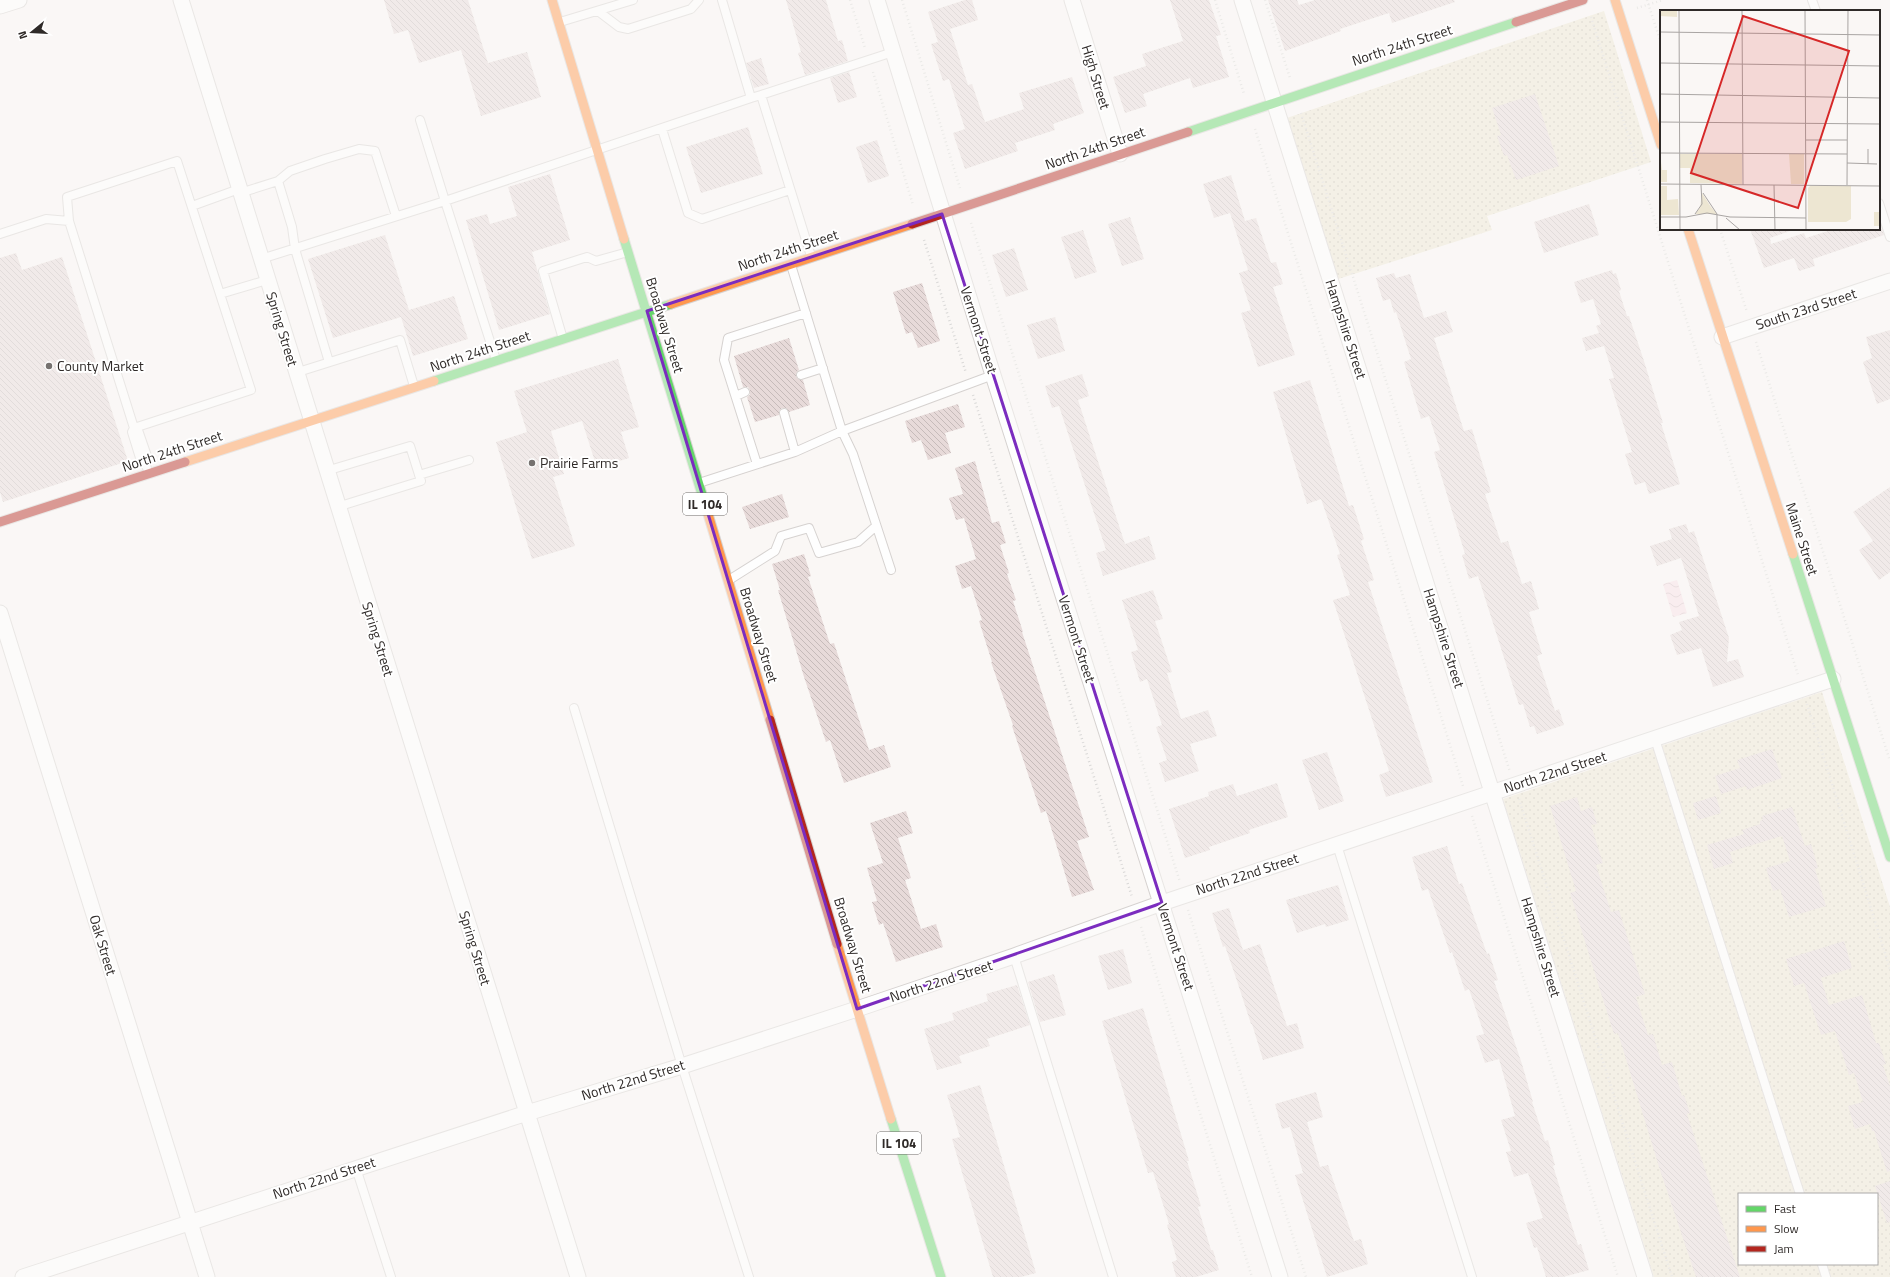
<svg xmlns="http://www.w3.org/2000/svg" width="1890" height="1277" viewBox="0 0 1890 1277" font-family="'Titillium Web',sans-serif">
<style>
.grass{fill:url(#grass-dots);fill-rule:evenodd}
.water{fill:url(#water-waves)}
.building{fill:url(#building-back-hatch)}
.lines{fill:none;stroke-linecap:round;stroke-linejoin:round}
.lane-casing{stroke:#d6d2d0;stroke-width:10}
.street-casing{stroke:#d6d2d0;stroke-width:17}
.fast-casing{stroke:#d6d2d0;stroke-width:11}
.slow-casing{stroke:#d6d2d0;stroke-width:11}
.jam-casing{stroke:#d6d2d0;stroke-width:11}
.path{stroke:#d9d8d7;stroke-width:2.5;stroke-dasharray:1 3;stroke-linecap:butt}
.lane{stroke:#fefefe;stroke-width:8}
.street{stroke:#fefefe;stroke-width:15}
.fast{stroke:#63d668;stroke-width:9}
.slow{stroke:#ff974d;stroke-width:9}
.jam{stroke:#b3261e;stroke-width:9}
.marked{fill:none;stroke:#7b2cbf;stroke-width:3;stroke-linejoin:round}
.poi-dot{fill:#767270;stroke:#fff;stroke-width:1.5}
.labels{text-anchor:middle;stroke-width:4;stroke-linejoin:round;paint-order:stroke}
.shield{fill:#fff;stroke:#6d6a68;stroke-width:1}
.shield-label{font-size:13px;font-weight:bold;fill:#2f2a28}
.street-label{font-size:14px;fill:#2f2a28;stroke:#fff}
.poi-label{font-size:14px;fill:#2f2a28;stroke:#fff;text-anchor:start}
.inset-road{fill:none;stroke:#a9a5a3;stroke-width:1}
.view{fill:#d62828;fill-opacity:0.15;stroke:#d62828;stroke-width:2}
.inset-edge{fill:none;stroke:#2f2a28;stroke-width:2}
</style>
<defs>
<pattern id="grass-dots" width="8" height="8" patternUnits="userSpaceOnUse"><rect width="8" height="8" fill="#ede6d2"/><path d="M2 2h.1M6 6h.1" fill="none" stroke="#ccc5b4" stroke-width="1.8" stroke-linecap="round"/></pattern>
<pattern id="water-waves" width="16" height="10" patternUnits="userSpaceOnUse"><rect width="16" height="10" fill="#f9e0e6"/><path d="M0 5q4-4 8 0t8 0" fill="none" stroke="#d6c0c5"/></pattern>
<pattern id="building-back-hatch" width="6" height="6" patternUnits="userSpaceOnUse"><rect width="6" height="6" fill="#e7dad9"/><path d="M-1 5l2 2M0 0l6 6M5-1l2 2" fill="none" stroke="#c6bbba"/></pattern>
</defs>
<rect width="100%" height="100%" fill="#faf7f5"/>
<!-- grass -->
<path class="grass" d="M1604,11L1651,162L1487,216L1492,230L1335,280L1284,119Z
M1822,692L1890,907V1277H1654L1503,799ZM1739,1194H1877V1264H1739Z"/>
<!-- water -->
<path class="water" d="M1677,580L1687,613L1673,617L1663,584Z"/>
<!-- building -->
<path class="building" d="M384,0H468L488,63L527,52L541,97L481,116L461,50L419,63L408,30L394,34Z
M786,0H826L838,41L842,40L848,61L805,75L798,53L801,52Z
M965,0H972L978,20L950,29L968,85L972,84L985,122L1024,109L1019,93L1072,77L1084,113L1053,124L1055,130L1015,143L1018,151L965,169L953,133L965,129L949,79L943,81L931,44L938,42L928,12Z
M1170,0H1209L1221,35L1216,36L1229,77L1193,88L1190,78L1143,94L1147,106L1125,113L1113,77L1146,66L1142,54L1183,41Z
M1268,0H1297L1299,5L1315,0H1454L1455,2L1392,23L1389,13L1340,29L1341,31L1285,51Z
M761,58L769,84L754,88L746,63Z
M849,72L857,97L838,103L830,78Z
M1535,94L1559,166L1516,180L1507,155L1504,156L1497,136L1501,135L1492,108Z
M748,127L763,174L701,193L686,147Z
M877,140L889,176L868,183L856,147Z
M550,174L570,240L532,252L550,314L499,330L466,220L487,214L490,224L517,216L508,187Z
M1231,175L1245,221L1256,218L1271,263L1276,262L1283,284L1273,287L1295,355L1258,367L1241,313L1251,310L1239,273L1248,270L1230,213L1214,218L1203,184Z
M1589,204L1599,235L1544,253L1534,222Z
M1130,217L1144,259L1122,266L1108,224Z
M1750,229H1790V231L1770,238L1771,244L1804,233L1806,238L1834,229H1882L1884,235L1813,259L1815,266L1799,271L1794,258L1764,268Z
M1083,230L1097,272L1075,279L1061,237Z
M385,235L409,310L454,296L468,339L413,356L401,317L333,338L308,259Z
M1014,248L1028,290L1006,297L992,255Z
M16,253L22,270L62,257L128,461L3,502L0,492V258Z
M1612,270L1613,274L1616,273L1621,290L1619,291L1627,316H1629L1644,361L1663,423H1661L1680,484L1649,494L1645,482L1635,485L1625,454L1632,452L1609,379L1614,378L1604,346L1586,351L1582,338L1599,333L1596,326L1601,324L1593,299L1581,303L1574,282Z
M1394,273L1396,278L1410,274L1424,318L1446,311L1453,332L1434,338L1464,431L1472,429L1491,492L1485,494L1501,543L1508,541L1522,584L1531,581L1539,609L1529,612L1542,654L1537,656L1555,711L1559,709L1564,725L1537,734L1534,726L1530,727L1523,704L1519,705L1478,576L1469,579L1462,555L1465,554L1434,452L1440,450L1429,416L1421,419L1404,362L1411,359L1396,312L1394,313L1390,299L1383,301L1376,278Z
M922,283L940,341L918,348L912,332L906,334L893,292Z
M1055,317L1065,351L1038,359L1027,325Z
M1890,330V399L1877,404L1863,362L1872,358L1866,337Z
M789,338L799,370L797,372L796,376L798,379L803,380L810,405L789,412L786,408H782L779,411V415L755,422L747,397L750,395V390L748,387H743L734,356Z
M618,359L639,427L621,432L629,458L597,468L582,421L551,431L564,474L553,477L575,546L532,559L496,442L527,432L514,391Z
M1082,374L1089,396L1078,400L1125,544L1149,536L1156,559L1103,576L1096,553L1106,550L1059,406L1052,408L1045,386Z
M1310,380L1349,506L1353,505L1364,539L1361,541L1374,580L1368,582L1433,782L1386,797L1379,775L1389,771L1333,600L1350,595L1337,555L1340,554L1321,499L1307,504L1273,392Z
M958,404L965,427L945,433L951,453L928,460L921,440L912,443L905,421Z
M975,461L992,523L999,521L1006,543L1000,545L1009,573L1007,574L1016,600L1013,601L1023,632H1022L1089,837L1077,841L1094,890L1072,897L1046,811L1041,813L1012,726L1013,725L991,662H992L979,621L982,620L971,586L962,589L955,566L976,559L964,518L956,520L949,498L963,494L955,468Z
M1890,487V572L1879,580L1859,550L1873,541L1853,512Z
M782,494L789,517L750,529L742,507Z
M1686,524L1689,533L1694,531L1729,638L1727,662L1738,659L1744,677L1713,687L1701,648L1677,655L1670,635L1682,630L1679,622L1699,616L1681,558L1657,566L1650,546L1672,539L1669,529Z
M804,554L811,576L808,577L830,644L834,643L869,750L884,745L891,767L844,783L830,740L826,742L804,677L778,590H780L772,564Z
M1153,590L1163,619L1155,621L1172,672L1167,673L1181,719L1208,710L1217,736L1190,744L1199,771L1165,782L1159,763L1167,760L1156,727L1162,725L1147,679L1140,682L1131,652L1138,650L1122,600Z
M1772,749L1782,778L1747,790L1746,786L1721,794L1715,776L1740,768L1737,760Z
M1327,752L1344,801L1319,810L1302,760Z
M1277,783L1288,817L1249,830L1250,833L1209,847L1210,850L1185,858L1169,809L1209,796L1208,792L1233,784L1237,796Z
M1716,796L1721,813L1698,820L1693,803Z
M1577,797L1581,811L1592,807L1597,824L1591,825L1603,863L1596,865L1611,912L1619,910L1645,994L1636,997L1648,1035L1653,1034L1662,1065L1672,1062L1682,1096L1684,1095L1690,1113L1687,1114L1740,1277H1696L1660,1170L1618,1033L1614,1034L1605,1006L1570,893L1576,891L1550,806Z
M1792,807L1805,846L1811,844L1818,868L1815,869L1826,906L1789,917L1780,889L1773,891L1766,868L1790,861L1782,836L1730,852L1733,863L1714,869L1707,845L1744,834L1742,830L1760,824V821L1763,819L1762,816Z
M906,811L913,833L898,838L911,878L905,880L921,929L936,924L943,947L896,962L883,923L879,925L872,902L877,901L867,868L883,863L870,823Z
M1447,846L1459,884L1462,883L1487,954L1489,953L1498,980L1494,981L1522,1064L1533,1102H1532L1545,1141L1548,1140L1555,1165L1553,1166L1578,1245L1581,1244L1589,1270L1563,1277H1546L1537,1247L1534,1248L1526,1223L1543,1218L1528,1173L1514,1177L1506,1152L1511,1151L1501,1120L1515,1116L1499,1059L1485,1063L1476,1036L1484,1034L1469,989L1465,991L1452,952L1450,953L1428,889L1422,891L1412,857Z
M1338,885L1349,920L1326,927L1325,924L1297,933L1286,900Z
M1229,908L1243,950L1260,944L1287,1026L1297,1023L1304,1048L1263,1060L1252,1024H1251L1237,981L1225,946L1223,947L1212,913Z
M1844,941L1852,968L1821,978L1829,1005L1862,995L1876,1043H1879L1886,1064L1883,1065L1890,1086V1171L1887,1172L1874,1131H1872L1870,1124L1855,1129L1848,1106L1863,1102L1854,1073L1849,1075L1835,1031L1821,1035L1804,983L1794,986L1786,959Z
M1123,949L1132,983L1108,990L1098,956Z
M1054,974L1066,1015L1040,1022L1028,982Z
M1017,985L1030,1025L987,1039L990,1046L959,1056L962,1063L937,1070L924,1029L954,1020L952,1013L988,1001L986,994Z
M1143,1008L1189,1161H1187L1201,1206L1198,1207L1211,1250H1213L1219,1270L1196,1277H1176L1172,1262L1177,1260L1167,1225L1169,1224L1153,1172L1148,1173L1102,1021Z
M980,1085L1036,1273L1021,1277H993L952,1139L960,1137L947,1095Z
M1316,1092L1323,1117L1307,1122L1320,1167L1328,1165L1354,1241L1361,1239L1368,1264L1327,1277L1295,1175L1303,1173L1290,1127L1282,1129L1275,1104Z
M1890,1181V1222L1887,1223L1875,1186Z"/>
<g class="lines">
<!-- lane casing -->
<g class="lane-casing">
<path id="lane" d="M722,0L751,98
M1812,0L1816,11
M598,11L619,27L628,29L691,9L699,0
M560,22L633,0
M761,95L893,52
M662,129L688,213L702,219L790,190
M278,181L290,171L325,159L359,149L375,151L396,216
M240,193L278,181L292,227L295,249L329,362
M1879,203L1890,237
M192,206L239,189
M69,221L67,197L177,161L251,390L134,428
M0,234L46,219L69,221L134,428L138,430L148,459L145,464
M261,259L445,201L420,120
M220,294L267,280
M563,339L543,271L587,257L596,261L628,252
M496,360L445,201L751,98L761,95L811,256
M295,373L400,340L414,386
M801,375L823,368
M736,396L745,392
M784,413L795,452
M134,428L132,432L141,461L145,464L147,468
M757,464L724,360L728,338L806,313
M326,471L410,446L421,481L337,507
M419,475L469,460
M699,483L795,452L842,431L791,265
M891,570L853,454L842,431L993,375
M729,580L775,551L781,536L809,528L819,553L858,542L876,526
M574,708L682,1066L749,1277
M1655,739L1800,1194
M1337,845L1472,1277
M1014,956L1113,1277
M356,1168L391,1277
M1822,1264L1826,1277"/>
</g>
<!-- street casing -->
<g class="street-casing">
<path id="street" d="M181,0L578,1277
M877,0L993,375L1280,1277
M1072,0L1120,154
M1242,0L1645,1277
M0,6L19,0
M1722,337L1890,281
M0,613L207,1277
M23,1277L527,1113L682,1066L857,1009L1014,956L1162,903L1833,679"/>
</g>
<!-- fast casing -->
<g class="fast-casing">
<path id="fast" d="M1188,132L1516,22
M624,239L704,501
M434,381L671,304
M1793,554L1890,857
M891,1119L941,1277"/>
</g>
<!-- slow casing -->
<g class="slow-casing">
<path id="slow" d="M552,0L624,239
M1615,0L1661,145
M1688,229L1793,554
M671,304L912,224
M185,462L434,381
M704,501L770,720
M837,944L891,1119"/>
</g>
<!-- jam casing -->
<g class="jam-casing">
<path id="jam" d="M1516,22L1583,0
M912,224L1188,132
M0,522L185,462
M770,720L837,944"/>
</g>
<!-- path -->
<path class="path" d="M850,0L865,48
M902,0L960,188
M1215,0L1244,94
M1265,0L1290,78
M1647,0L1661,43
M1637,8L1663,0
M1591,17L1798,675
M873,72L913,205
M1301,113L1510,772
M1255,129L1463,786
M971,223L1180,882
M1720,229L1747,312
M924,240L966,373
M1756,342L1890,761
M973,395L1132,897
M1807,704L1890,969
M1519,799L1672,1277
M1472,816L1618,1277
M1188,910L1306,1277
M1141,927L1252,1277"/>
<!-- lane -->
<use href="#lane" class="lane"/>
<!-- street -->
<use href="#street" class="street"/>
<!-- fast -->
<use href="#fast" class="fast"/>
<!-- slow -->
<use href="#slow" class="slow"/>
<!-- jam -->
<use href="#jam" class="jam"/>
</g>
<!-- marked area -->
<path d="M0 0H1890V1277H0ZM942,214L1162,903L857,1009L647,311Z" fill="#faf7f5" fill-opacity=".55" fill-rule="evenodd"/>
<path class="marked" d="M942,214L1162,903L857,1009L647,311Z"/>
<!-- markers -->
<g class="poi-dot">
<circle cx="49" cy="366" r="4"/>
<circle cx="532" cy="463" r="4"/>
</g>
<g class="labels">
<!-- shield labels -->
<g class="shield">
<rect x="683" y="493" width="44" height="22" rx="3"/>
<rect x="877" y="1132" width="44" height="22" rx="3"/>
</g>
<g class="shield-label">
<text x="705" y="509">IL 104</text>
<text x="899" y="1148">IL 104</text>
</g>
<!-- street labels -->
<g class="street-label">
<text transform="translate(1402 45) rotate(-18)" y="5">North 24th Street</text>
<text transform="translate(1096 77) rotate(73)" y="5">High Street</text>
<text transform="translate(1095 148) rotate(-19)" y="5">North 24th Street</text>
<text transform="translate(788 250) rotate(-18)" y="5">North 24th Street</text>
<text transform="translate(1806 309) rotate(-18)" y="5">South 23rd Street</text>
<text transform="translate(665 325) rotate(73)" y="5">Broadway Street</text>
<text transform="translate(282 329) rotate(73)" y="5">Spring Street</text>
<text transform="translate(1346 329) rotate(72)" y="5">Hampshire Street</text>
<text transform="translate(979 330) rotate(72)" y="5">Vermont Street</text>
<text transform="translate(480 351) rotate(-18)" y="5">North 24th Street</text>
<text transform="translate(172 451) rotate(-18)" y="5">North 24th Street</text>
<text transform="translate(1802 539) rotate(72)" y="5">Maine Street</text>
<text transform="translate(759 635) rotate(73)" y="5">Broadway Street</text>
<text transform="translate(1444 638) rotate(72)" y="5">Hampshire Street</text>
<text transform="translate(378 639) rotate(73)" y="5">Spring Street</text>
<text transform="translate(1077 639) rotate(72)" y="5">Vermont Street</text>
<text transform="translate(1555 772) rotate(-18)" y="5">North 22nd Street</text>
<text transform="translate(1247 874) rotate(-18)" y="5">North 22nd Street</text>
<text transform="translate(103 945) rotate(73)" y="5">Oak Street</text>
<text transform="translate(853 945) rotate(73)" y="5">Broadway Street</text>
<text transform="translate(1176 947) rotate(72)" y="5">Vermont Street</text>
<text transform="translate(1541 947) rotate(73)" y="5">Hampshire Street</text>
<text transform="translate(475 948) rotate(73)" y="5">Spring Street</text>
<text transform="translate(941 981) rotate(-18)" y="5">North 22nd Street</text>
<text transform="translate(633 1080) rotate(-17)" y="5">North 22nd Street</text>
<text transform="translate(324 1178) rotate(-18)" y="5">North 22nd Street</text>
</g>
<!-- poi labels -->
<g class="poi-label">
<text x="57" y="371">County Market</text>
<text x="540" y="468">Prairie Farms</text>
</g>
</g>
<!-- overview -->
<g transform="translate(1660 10)">
<rect width="220" height="220" fill="#faf7f5"/>
<path d="M0,0H17V7L0,6ZM0,144L2,160H7V172H0ZM20,144H82V174L30,173V158H20ZM129,144H144V174H131ZM0,176H7V190L18,189L19,205H0ZM42,183L51,197L57,204H35L40,198ZM214,202H220V216H214Z" fill="#ede6d2"/>
<path d="M150,176H191V209L186,212H148V178Z" fill="#ede6d2"/>
<path class="inset-road" d="M19,0L20,220M82,0L83,175M145,0L146,220M0,22L220,25M0,53L220,56M0,84L220,88M0,112L220,114M146,130H187M0,143L187,144M187,153L217,154M208,154V139M0,174L220,176M114,175L115,220M187,175L188,0M43,183L57,204M35,204L42,194L41,175M0,207H26L47,203L70,207L146,208M66,208L80,220M57,220V204"/>
<path class="view" d="M83,6L189,41L138,198L31,163Z"/>
<rect width="220" height="220" class="inset-edge"/>
</g>
<!-- legend -->
<rect x="1738" y="1193" width="140" height="72" fill="#ffffff" stroke="#acaaa9"/>
<rect x="1746" y="1206" width="20" height="6" fill="#63d668" stroke="#acaaa9"/>
<text x="1774" y="1213" font-size="12" fill="#2f2a28">Fast</text>
<rect x="1746" y="1226" width="20" height="6" fill="#ff974d" stroke="#acaaa9"/>
<text x="1774" y="1233" font-size="12" fill="#2f2a28">Slow</text>
<rect x="1746" y="1246" width="20" height="6" fill="#b3261e" stroke="#acaaa9"/>
<text x="1774" y="1253" font-size="12" fill="#2f2a28">Jam</text>
<!-- north arrow -->
<g transform="translate(32 32) rotate(252)" stroke="#ffffff" stroke-width="3" paint-order="stroke">
<path d="M0-3L7 15L0 10L-7 15Z" fill="#2f2a28"/>
<text y="-6" font-size="11" font-weight="bold" text-anchor="middle" fill="#2f2a28">N</text>
</g>
</svg>
